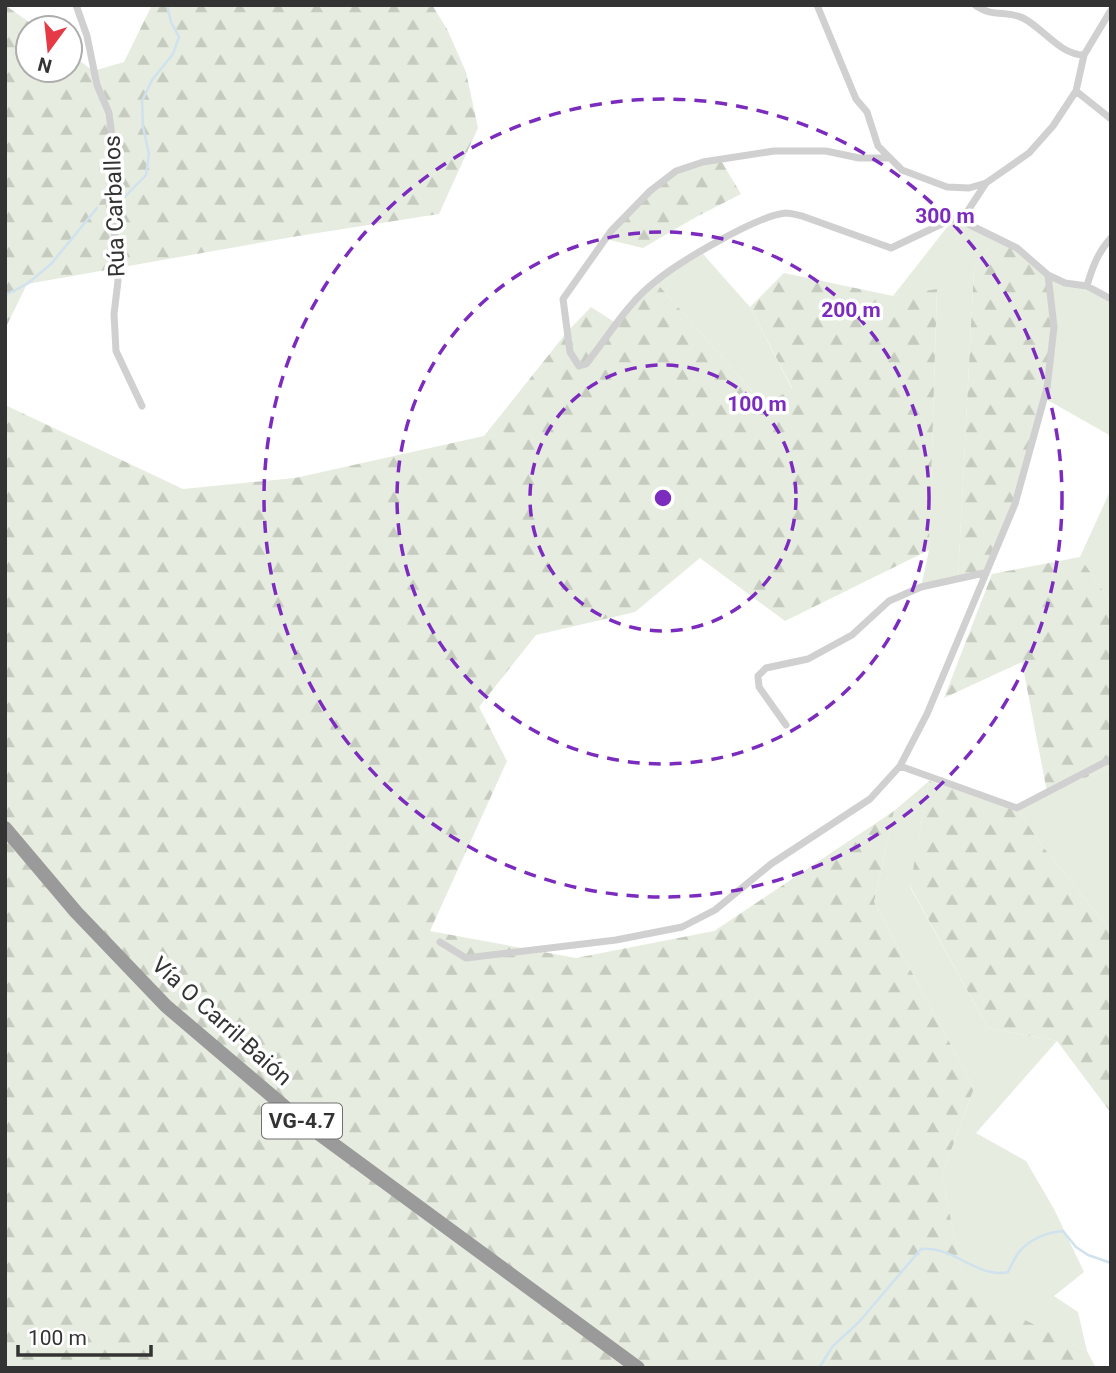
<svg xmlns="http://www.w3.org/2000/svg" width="1116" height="1373" viewBox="0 0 1116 1373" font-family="Roboto,sans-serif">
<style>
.grass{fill:#e6ecdf}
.forest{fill:url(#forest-firs)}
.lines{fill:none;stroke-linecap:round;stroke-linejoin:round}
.stream{stroke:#cfe2ee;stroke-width:2.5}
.street{stroke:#d0d0d0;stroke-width:7}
.highway{stroke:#9a9a9a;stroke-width:14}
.ring{fill:none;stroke:#7b2cbf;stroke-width:3.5;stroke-dasharray:12 9}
.labels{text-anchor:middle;stroke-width:7;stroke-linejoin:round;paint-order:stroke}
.shield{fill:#fff;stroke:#707070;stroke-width:2}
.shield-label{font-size:21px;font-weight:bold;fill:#333}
.street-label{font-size:23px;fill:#333;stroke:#fff}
.centre{fill:#7b2cbf;stroke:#fff;stroke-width:3.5}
.ring-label{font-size:21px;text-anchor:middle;font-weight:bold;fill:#7b2cbf;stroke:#fff;stroke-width:7;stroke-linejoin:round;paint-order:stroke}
</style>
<defs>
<pattern id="forest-firs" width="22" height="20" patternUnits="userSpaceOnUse" patternTransform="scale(1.75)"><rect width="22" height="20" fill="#e6ecdf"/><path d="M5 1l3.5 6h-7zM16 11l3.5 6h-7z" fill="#c6cbc0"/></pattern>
</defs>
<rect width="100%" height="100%" fill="#fff"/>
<!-- grass -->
<path class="grass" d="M955,217L997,238L974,267L958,578L921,587L929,550L937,290L893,296Z
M703,254L750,307L792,389L765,406L655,281Z
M1048,275L1087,286L1111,299V436L1044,398Z
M1111,489V603L1080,557Z
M1111,768V931L1040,843L1017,808L1047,792Z
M929,781L910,887L988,1028L1057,1041L976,1133L1026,1161L1054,1209L1084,1272L1054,1296L1078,1312L1087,1351L965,1291L942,1175L974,1088L874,902L894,811Z"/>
<!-- forest -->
<path class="forest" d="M5,5L37,28H28V70H70V53L93,71L124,62L152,5H432L447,29L466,72L478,128L439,214L298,236L27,284L5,329Z
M720,159L741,194L696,217L643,248L610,240C612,216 671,174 693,165C701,162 711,161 720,159Z
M997,238L1017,248L1048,275L1054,327L1044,398L1015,504L984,573L958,578L974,267Z
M784,273L893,296L937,289L929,550L785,621L700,558L635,612L536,635L479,707L507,761L430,931L576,958L714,931L894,811L874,902L974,1088L942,1175L965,1290L1087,1351L1096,1368H5V405L183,489L295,478L484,436L567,332L591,307L616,323L655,281L765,406L792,388L750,307Z
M1080,557L1111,603V768L1047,792L1022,662L944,698L992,574Z
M929,781L1017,808L1040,843L1111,931V1113L1057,1041L988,1028L910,886Z"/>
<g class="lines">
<!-- stream -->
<path class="stream" d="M115,207L146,175L149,154L143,127L142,101L152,80L173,54L179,37L171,22L167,5
M5,295L27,284L51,264L97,208
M819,1368L833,1346L859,1322L921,1249C953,1245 977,1279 1008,1272C1012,1265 1015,1256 1020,1251C1030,1239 1048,1232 1063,1231L1076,1247L1088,1255L1111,1263"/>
<!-- street -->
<path class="street" d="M76,5L87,36L97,85L109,113L113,145L109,202L116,242L118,281L114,314L116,351L142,406
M817,5L856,99L867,112L878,146L902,170L947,187L969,188L986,183L1029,153L1053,126L1076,91L1084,55L1111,10
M975,5C992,18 1007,10 1023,18C1043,28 1060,55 1084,55
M1076,91L1111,119
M889,158H859L826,151H774L703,162L676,171L650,191L611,231L563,299L570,352L579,366L586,364C608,337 627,303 656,281C679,262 758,215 786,213C791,213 797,215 802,216L891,248L967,212
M986,183L967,212L966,223L1017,248L1048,275L1065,283L1087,286L1111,299
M1087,286C1092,268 1098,252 1111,238
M786,725L759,687L758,676L766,668L808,659L852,635L889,601L921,587L984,573
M900,766L1017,808L1111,759
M440,942L466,958L616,940L682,927L715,910L771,864L870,799L900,766L927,714L1015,504L1047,388L1054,327L1048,275"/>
<!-- highway -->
<path class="highway" d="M5,828L76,912L166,1006L299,1119L638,1368"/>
</g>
<!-- distance rings -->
<g class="ring">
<circle cx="663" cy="498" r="133"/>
<circle cx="663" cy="498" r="266"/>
<circle cx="663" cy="498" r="399"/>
</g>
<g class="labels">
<!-- shield labels -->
<rect class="shield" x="262" y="1103.5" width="80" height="35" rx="5"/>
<g class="shield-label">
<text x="302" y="1128">VG-4.7</text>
</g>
<!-- street labels -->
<g class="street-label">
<text transform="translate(114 206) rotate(-92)" y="8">Rúa Carballos</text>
<text transform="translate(222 1021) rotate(42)" y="8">Vía O Carril-Baión</text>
</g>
</g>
<circle cx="663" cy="498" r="10" class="centre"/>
<g class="ring-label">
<text x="945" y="223">300 m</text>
<text x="851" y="317">200 m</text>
<text x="757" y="411">100 m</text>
</g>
<!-- border -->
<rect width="1116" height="1373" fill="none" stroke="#333333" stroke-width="14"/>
<!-- north arrow -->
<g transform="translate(49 49) rotate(195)"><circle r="33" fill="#ffffff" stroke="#adadad" stroke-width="2"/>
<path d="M0-5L12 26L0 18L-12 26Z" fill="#e63946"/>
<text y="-10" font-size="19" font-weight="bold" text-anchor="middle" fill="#333333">N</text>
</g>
<!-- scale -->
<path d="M18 1345v10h133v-10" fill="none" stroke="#333333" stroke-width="3.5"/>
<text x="28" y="1345" font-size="21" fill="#333333" stroke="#ffffff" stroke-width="5" paint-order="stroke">100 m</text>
</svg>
